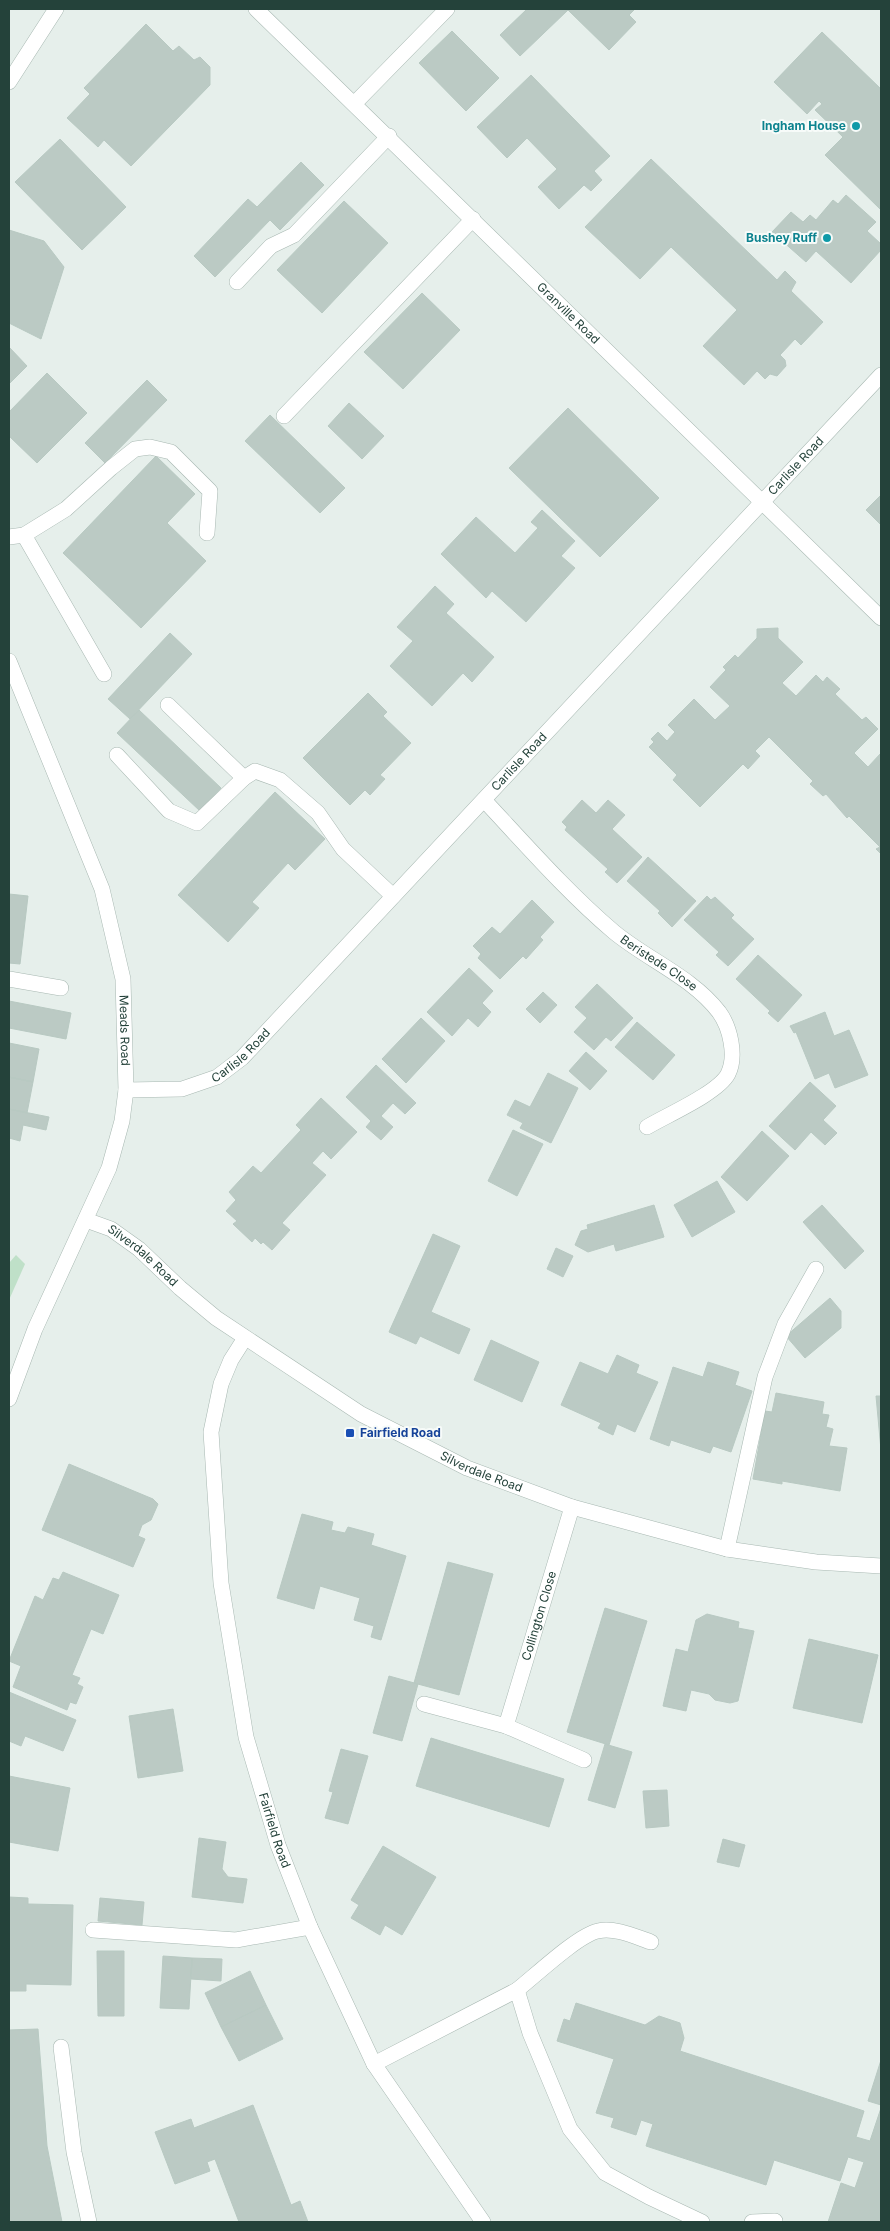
<svg xmlns="http://www.w3.org/2000/svg" width="890" height="2231" viewBox="0 0 890 2231" font-family="Inter,sans-serif">
<style>
.green{fill:#bfe0c8}
.building{fill:#bbcac4;stroke:#b8c9c2}
.lines{fill:none;stroke-linecap:round;stroke-linejoin:round}
.minor-casing{stroke:#a8b8b2;stroke-width:16}
.minor{stroke:#fff;stroke-width:15}
.culture-dot{fill:#0f9aa8;stroke:#f7fbf9;stroke-width:2}
.transit-dot{fill:#1a4fb4;stroke:#f7fbf9;stroke-width:2}
.labels{text-anchor:middle;stroke-width:4;stroke-linejoin:round;paint-order:stroke}
.culture-label{font-size:12px;font-weight:bold;fill:#0d838f;stroke:#f7fbf9;text-anchor:end}
.street-label{font-size:12px;fill:#24423a;stroke:#f7fbf9}
.transit-label{font-size:12px;font-weight:bold;fill:#164399;stroke:#f7fbf9;text-anchor:start}
</style>
<rect width="100%" height="100%" fill="#e6efeb"/>
<!-- green -->
<path class="green" d="M16,1255L25,1264L9,1300V1263Z"/>
<!-- building -->
<path class="building" d="M527,9L568,10L520,56L500,35Z
M570,9H635L629,15L636,22L609,50L568,10Z
M146,24L173,51L179,46L194,60L200,57L210,67V85L131,166L104,140L98,147L67,118L90,94L84,88Z
M452,31L499,78L466,111L419,63Z
M822,32L881,89V210L825,155L843,137L815,110L822,104L819,101L807,114L774,82Z
M531,75L610,156L594,171L602,180L591,191L584,185L559,209L538,187L557,169L527,138L507,158L477,127Z
M60,139L126,207L82,250L15,182Z
M651,159L777,280L785,271L796,282L791,291L823,322L801,345L795,339L780,355L785,360L786,366L777,376L770,374L765,379L757,371L744,385L703,346L737,310L671,247L640,279L585,227Z
M301,162L324,185L280,230L270,220L215,277L194,256L248,199L257,207Z
M846,195L876,222L867,231L881,244V250L851,283L816,251L806,262L772,232L791,212L803,222L810,215L816,220L833,200L838,204Z
M344,201L388,243L322,313L277,270Z
M9,230L44,241L64,267L41,339L9,323Z
M422,293L460,330L403,389L364,352Z
M9,347L27,366L9,384Z
M47,373L87,413L37,463L9,436V412Z
M147,380L167,400L105,463L85,443Z
M349,403L384,436L362,459L328,426Z
M568,408L659,498L600,557L509,468Z
M270,415L345,488L320,513L245,441Z
M156,456L195,494L167,523L206,561L141,628L63,553Z
M881,495V525L866,510Z
M542,510L575,541L561,556L575,568L526,622L492,591L486,598L441,554L476,517L515,553L538,528L531,522Z
M435,586L454,604L446,613L494,657L472,682L463,673L432,706L390,666L413,641L397,627Z
M778,628V638L803,662L782,683L796,696L816,675L823,682L827,677L840,689L835,694L862,720L866,717L878,729L854,753L868,767L881,753V854L876,849L880,847L849,816L847,818L826,794L823,796L810,784L813,781L769,737L755,751L760,756L748,769L743,764L700,807L673,780L677,775L649,747L654,742L651,739L658,732L667,741L675,732L668,725L694,699L715,720L730,706L710,687L726,670L723,667L735,655L738,658L757,638V629Z
M170,633L192,654L130,719L108,699Z
M368,693L387,712L383,716L411,743L380,775L385,779L370,795L365,790L350,805L303,758Z
M139,710L221,788L200,811L117,733Z
M275,792L325,839L295,870L288,863L252,902L259,908L228,942L178,895Z
M582,800L596,813L608,800L625,815L612,829L642,857L617,883L605,872L608,869L565,830L567,827L562,822Z
M648,857L696,901L672,927L658,913L660,911L627,881Z
M9,894L28,896L20,964L9,963Z
M707,896L711,900L715,897L734,915L731,918L754,939L728,966L716,955L719,952L684,920Z
M532,900L554,922L540,937L543,940L526,959L523,956L500,979L478,958L481,954L473,946L492,927L500,934Z
M758,955L802,995L778,1022L768,1013L770,1011L736,979Z
M469,968L493,991L482,1003L491,1012L478,1027L468,1018L452,1036L427,1012Z
M597,984L633,1018L611,1041L606,1037L594,1050L574,1032L587,1018L575,1007Z
M543,992L557,1005L540,1023L526,1009Z
M9,1001L71,1013L66,1039L9,1028Z
M825,1012L834,1036L849,1030L868,1075L835,1088L829,1073L815,1079L796,1032L794,1033L790,1026Z
M421,1018L445,1041L406,1083L382,1059Z
M637,1022L675,1055L653,1080L615,1047Z
M9,1043L39,1049L33,1082L9,1077Z
M586,1052L607,1071L590,1090L569,1071Z
M376,1065L416,1103L405,1114L393,1103L381,1116L393,1127L381,1140L366,1127L371,1121L346,1097Z
M548,1073L578,1088L551,1143L520,1128L523,1123L507,1115L515,1100L530,1107Z
M9,1077L33,1082L27,1113L9,1109Z
M810,1082L836,1106L823,1120L837,1133L825,1145L811,1132L795,1150L769,1126Z
M321,1098L357,1132L331,1159L323,1151L312,1163L326,1175L282,1223L290,1230L272,1250L263,1242L261,1244L255,1238L252,1242L233,1224L237,1221L226,1211L236,1200L229,1192L253,1166L261,1173L301,1130L296,1125Z
M9,1109L49,1117L46,1130L23,1125L20,1141L9,1138Z
M513,1130L543,1144L517,1196L488,1181Z
M762,1131L789,1156L747,1201L721,1177Z
M717,1181L735,1212L692,1237L674,1205Z
M654,1205L664,1237L616,1251L614,1244L588,1252L575,1245L581,1231L588,1229L587,1225Z
M822,1205L864,1251L845,1269L803,1222Z
M433,1234L460,1246L431,1312L470,1329L459,1354L420,1336L416,1344L389,1332Z
M556,1248L573,1256L563,1277L547,1269Z
M830,1298L841,1311V1328L805,1358L786,1336Z
M491,1340L539,1362L522,1402L474,1380Z
M617,1355L639,1365L636,1373L658,1382L635,1432L617,1424L613,1435L598,1428L601,1423L561,1405L580,1362L608,1374Z
M708,1362L739,1372L735,1385L752,1391L731,1452L713,1446L710,1453L671,1440L669,1446L650,1439L673,1367L703,1377Z
M776,1393L824,1402L822,1414L829,1415L826,1427L833,1429L829,1446L847,1448L840,1491L782,1481V1484L753,1479L765,1411L772,1412Z
M876,1396H881V1450Z
M69,1464L153,1499L158,1504L151,1520L142,1525L138,1536L145,1539L133,1567L42,1530Z
M302,1514L333,1522L331,1530L345,1533L348,1527L374,1534L371,1545L406,1556L381,1640L371,1637L374,1626L354,1620L360,1598L320,1586L314,1609L277,1598Z
M448,1562L493,1574L459,1695L414,1683Z
M63,1572L119,1595L103,1634L91,1629L72,1675L80,1678L77,1684L83,1687L76,1704L70,1702L67,1710L13,1687L21,1666L9,1661L35,1596L43,1600L53,1578L59,1580Z
M605,1608L647,1621L609,1745L567,1732Z
M707,1614L739,1622L738,1628L754,1631L738,1701L730,1703L715,1700L709,1694L691,1690L686,1711L663,1706L676,1649L688,1652L696,1620Z
M809,1639L878,1655L862,1723L793,1708Z
M389,1676L418,1684L402,1741L373,1733Z
M9,1692L76,1720L63,1751L25,1736L21,1746L9,1741Z
M173,1709L183,1771L138,1778L129,1716Z
M431,1738L564,1779L549,1827L416,1786Z
M605,1744L632,1752L615,1808L588,1800Z
M341,1749L368,1756L348,1824L325,1818L333,1792L329,1791Z
M9,1776L70,1788L58,1851L9,1842Z
M667,1790L669,1826L646,1828L643,1791Z
M199,1838L226,1842L222,1869L228,1877L247,1879L243,1903L192,1897Z
M723,1839L745,1845L739,1867L717,1862Z
M383,1846L436,1877L402,1935L385,1925L380,1935L351,1918L359,1905L351,1900Z
M9,1897L28,1898V1904L73,1905L71,1985L26,1984V1991H9Z
M100,1898L144,1902L142,1925L98,1921Z
M97,1951H124V2016H98Z
M163,1956L192,1958L189,2009L160,2008Z
M192,1958L222,1959L221,1981L191,1979Z
M250,1971L266,2005L221,2027L205,1993Z
M576,2003L645,2025L659,2016L680,2023L684,2038L680,2051L864,2111L856,2137L870,2141L881,2108V2222H828L841,2183L855,2188L864,2162L848,2157L840,2181L774,2160L766,2185L646,2146L653,2124L641,2120L636,2135L611,2127L614,2118L596,2113L614,2059L557,2041L564,2019L570,2021Z
M266,2005L283,2039L239,2061L221,2027Z
M38,2029L47,2146L62,2222H9V2030Z
M881,2060V2105L868,2101Z
M253,2105L291,2205L300,2201L308,2222H239L215,2159L207,2162L210,2171L175,2184L155,2132L191,2119L194,2128Z"/>
<g class="lines">
<!-- minor casing -->
<g class="minor-casing">
<g id="minor">
<path id="s1" d="M256,9L881,618"/>
<path d="M9,82L56,9"/>
<path d="M355,103L447,9"/>
<path d="M237,282L271,246L294,235L389,136"/>
<path d="M284,416L473,219"/>
<path d="M24,535L104,674"/>
<path d="M9,537L24,535L66,509L111,468L135,449L150,447L171,452L210,491L207,533"/>
<path id="s2" d="M9,661L102,889L123,979L126,1090L122,1121L109,1168L35,1329L9,1399"/>
<path d="M168,705L244,778"/>
<path d="M117,755L169,811L197,823L244,778L255,771L280,780L318,813L343,849L393,896"/>
<path id="s3" d="M484,800C526,845 567,892 614,932C648,960 692,977 719,1012C730,1027 737,1056 728,1074C718,1093 667,1115 647,1127"/>
<path d="M9,979L61,988"/>
<path id="s4" d="M126,1090L182,1089L217,1077L242,1058L881,375"/>
<path id="s5" d="M86,1220L111,1229L139,1249L180,1288L216,1318L361,1414L467,1468L572,1507L727,1549L816,1562L881,1566"/>
<path id="s6" d="M245,1338L231,1360L221,1384L211,1432L221,1583L246,1737L278,1845L310,1927L374,2064L483,2222"/>
<path d="M727,1549L765,1377L785,1324L816,1269"/>
<path d="M424,1704L506,1726L584,1760"/>
<path id="s7" d="M506,1726L572,1507"/>
<path d="M93,1930L236,1940L310,1927"/>
<path d="M517,1990C535,1976 578,1935 598,1931C615,1927 636,1937 651,1942"/>
<path d="M61,2047L74,2152L89,2222"/>
<path d="M374,2064L517,1990L530,2033L570,2129L605,2173L649,2197L702,2222"/>
<path d="M752,2222L775,2221"/>
</g>
</g>
<!-- minor -->
<use href="#minor" class="minor"/>
</g>
<!-- markers -->
<g class="culture-dot">
<circle cx="856" cy="126" r="5"/>
<circle cx="827" cy="238" r="5"/>
</g>
<rect class="transit-dot" x="345" y="1428" width="10" height="10" rx="2.5"/>
<g class="labels">
<!-- culture labels -->
<g class="culture-label">
<text x="846" y="130">Ingham House</text>
<text x="817" y="242">Bushey Ruff</text>
</g>
<!-- street labels -->
<g class="street-label">
<text dy="4" stroke="none"><textPath href="#s1" startOffset="436">Granville Road</textPath></text>
<text dy="4" stroke="none"><textPath href="#s4" startOffset="935">Carlisle Road</textPath></text>
<text dy="4" stroke="none"><textPath href="#s4" startOffset="530">Carlisle Road</textPath></text>
<text dy="4" stroke="none"><textPath href="#s3" startOffset="240">Beristede Close</textPath></text>
<text dy="4" stroke="none"><textPath href="#s2" startOffset="390">Meads Road</textPath></text>
<text dy="4" stroke="none"><textPath href="#s4" startOffset="125">Carlisle Road</textPath></text>
<text dy="4" stroke="none"><textPath href="#s5" startOffset="68">Silverdale Road</textPath></text>
<text dy="4" stroke="none"><textPath href="#s5" startOffset="472">Silverdale Road</textPath></text>
<text dy="4" stroke="none"><textPath href="#s7" startOffset="115">Collington Close</textPath></text>
<text dy="4" stroke="none"><textPath href="#s6" startOffset="506">Fairfield Road</textPath></text>
</g>
<!-- transit labels -->
<g class="transit-label">
<text x="360" y="1437">Fairfield Road</text>
</g>
</g>
<!-- border -->
<rect width="890" height="2231" fill="none" stroke="#24423a" stroke-width="20"/>
</svg>
